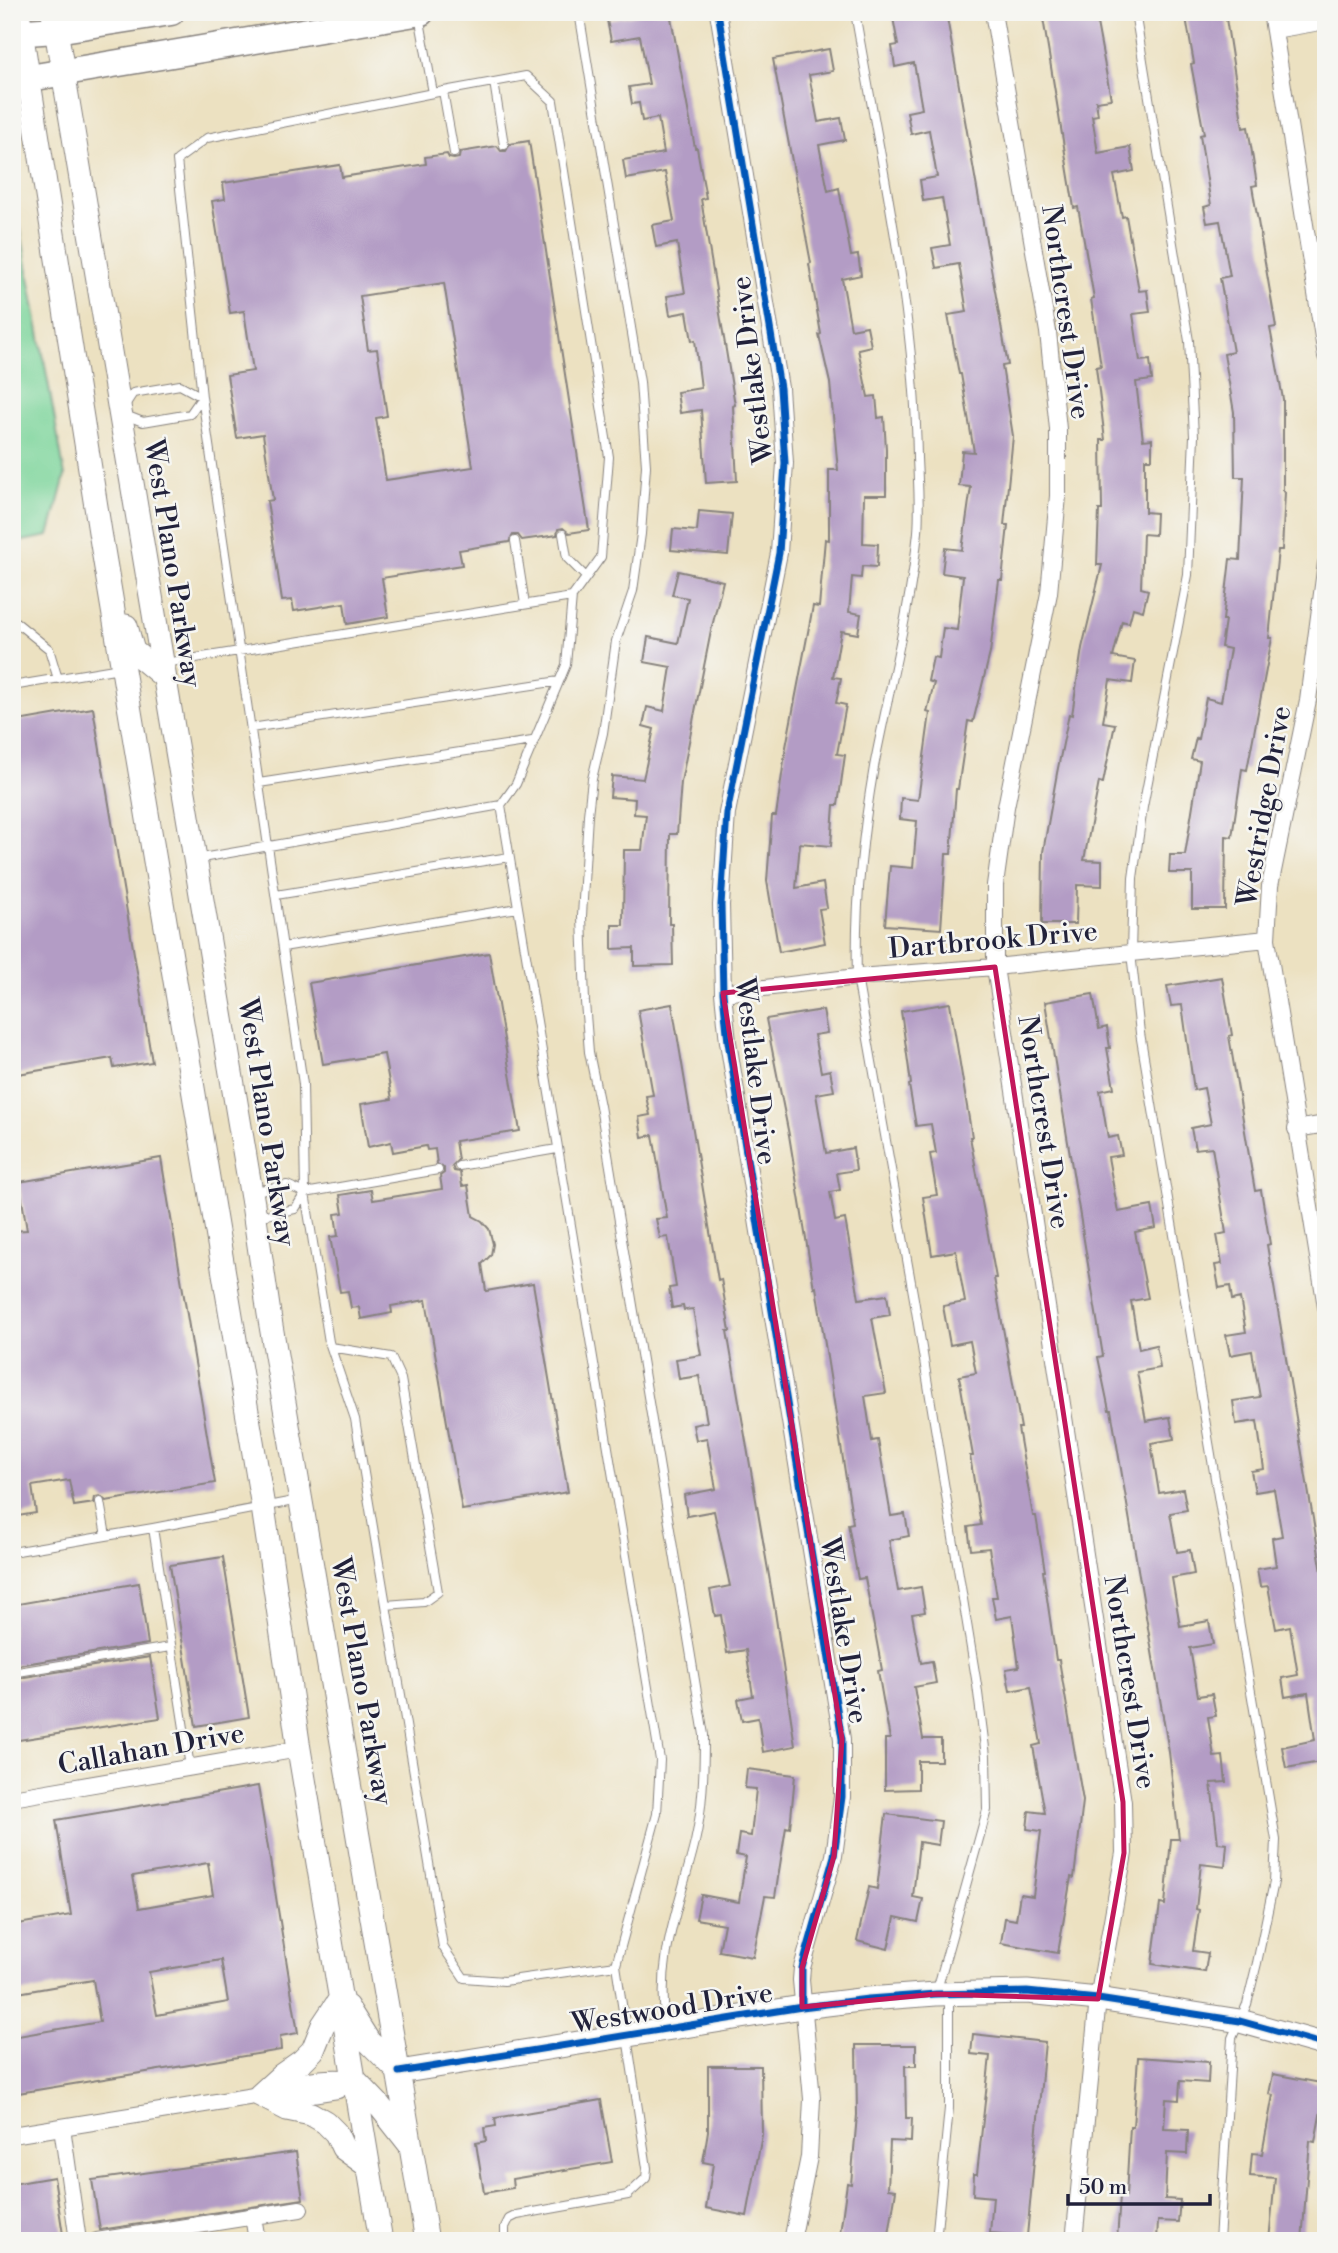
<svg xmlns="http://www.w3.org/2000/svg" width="1338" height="2253" viewBox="0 0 1338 2253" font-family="'Libre Bodoni',serif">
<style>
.green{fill:#7ad49a;stroke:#4e7b6a;stroke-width:2}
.building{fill:#b39cc5;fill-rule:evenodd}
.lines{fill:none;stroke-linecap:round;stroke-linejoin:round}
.lane-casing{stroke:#87827e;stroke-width:10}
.street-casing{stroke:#87827e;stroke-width:18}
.secondary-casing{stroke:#87827e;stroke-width:25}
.primary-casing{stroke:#87827e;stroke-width:29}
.lane{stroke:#fff;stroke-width:8}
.street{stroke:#fff;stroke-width:16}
.secondary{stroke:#fff;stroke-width:23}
.primary{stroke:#fff;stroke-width:26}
.cycleway-casing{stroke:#f6f6f2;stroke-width:11}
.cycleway{stroke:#0057b8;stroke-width:7}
.marked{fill:none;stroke:#c2185b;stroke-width:5;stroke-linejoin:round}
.labels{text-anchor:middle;stroke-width:5;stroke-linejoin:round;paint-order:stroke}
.street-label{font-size:28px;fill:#22223b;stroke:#f6f6f2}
</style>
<rect width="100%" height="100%" fill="#f6f6f2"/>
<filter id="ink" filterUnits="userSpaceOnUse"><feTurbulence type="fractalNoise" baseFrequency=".0143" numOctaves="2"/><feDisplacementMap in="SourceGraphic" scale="14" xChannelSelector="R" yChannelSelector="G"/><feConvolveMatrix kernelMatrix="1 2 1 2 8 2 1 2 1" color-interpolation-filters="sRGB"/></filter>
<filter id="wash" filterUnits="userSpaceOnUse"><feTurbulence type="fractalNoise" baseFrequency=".00686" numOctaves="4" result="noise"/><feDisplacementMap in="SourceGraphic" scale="28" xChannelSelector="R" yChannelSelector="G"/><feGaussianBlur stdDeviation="1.57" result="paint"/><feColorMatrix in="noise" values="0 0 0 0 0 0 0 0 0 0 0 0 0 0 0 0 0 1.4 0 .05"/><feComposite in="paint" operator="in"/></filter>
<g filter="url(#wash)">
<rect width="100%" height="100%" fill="#ece1c1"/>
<!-- green -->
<path class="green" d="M12,198L15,199L65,476L49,536L12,543Z"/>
<g id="blocks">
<!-- building -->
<path class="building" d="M649,12H670L695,148H697L706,198L701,199L735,405L733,406L737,481L706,483L701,410L680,413L677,392L701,388L695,340L692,341L687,312L670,315L667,296L685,293L677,243L656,247L652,225L674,221L665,172L626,179L623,160L664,153L658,118L642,121L639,103L632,104L629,87L649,84L640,36L611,41L607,20Z
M892,12H946L1008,365L1002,366L1013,436L1004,525H1008L1002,580H999L990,653L973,722L968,721L958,789H956L951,854H946L941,929L885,925L890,866L913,868L917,821L900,819L901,798L918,800L930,713L927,712L934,683L928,681L933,657L939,658L943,628L957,630L963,576L942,573L945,548L962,550L971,487L959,486L962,451L974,452L961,374H959L948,315L967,312L959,264L936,268L932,248L950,245L942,198L923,201L920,180L937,177L929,130L911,134L907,112L922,109L914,63L895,67L892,46L898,45Z
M1077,12H1095L1111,99L1096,101L1098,115L1092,116L1098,153L1130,147L1134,171L1114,175L1122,217L1126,216L1139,291L1147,290L1150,312L1133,314L1140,361L1150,360L1152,380L1136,382L1143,440L1152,439V459H1145V512L1156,513L1155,535L1143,534L1141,588L1148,590L1143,611L1133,608L1129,623L1122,621L1113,657L1135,661L1132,683L1110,680L1103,722L1115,724L1103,783L1099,782L1084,860L1102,861V886L1077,885L1076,924H1042L1043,852L1057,773L1069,714L1072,715L1082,648L1102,565H1097L1099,510H1102L1101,440H1105L1096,367L1101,366L1091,299L1094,298L1078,207L1074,208L1043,18Z
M1185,12H1225L1243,128L1248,127L1257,185L1252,186L1276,327L1270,328L1283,399V491L1285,492L1282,550H1278L1269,638H1272L1247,770L1242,769L1232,837L1226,836L1225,909H1192V873H1169L1170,855H1185L1200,761L1191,759L1196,738L1198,739L1206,698L1221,702L1230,649L1221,647L1225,620H1223L1230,559L1240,560L1244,477H1235L1234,412L1224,354L1233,352L1220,278L1230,276L1220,221L1207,223L1204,207L1211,205L1200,135L1204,134L1191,64L1194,63Z
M829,49L833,71L809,75L818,122L841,118L845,140L819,145L828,191L839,188L851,256L858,255L861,275L842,279L851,329L867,326L871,346L858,349L868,397L876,396L878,418L884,417L886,449V495H864L863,543L878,544L877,567L862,566L861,578L852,577L849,612L861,614L858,634L841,631L833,677L841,678L836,703L846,705L837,754L845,755L838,805H834L831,846L800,843L796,888L823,883L827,908L819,909L825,943L779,952L767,881L772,816H776L786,747L813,606L819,607L825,539L829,540V470H838L830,383L819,335L821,334L809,264L811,263L773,59Z
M529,141L589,530L569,533L563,528L558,529L557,535L522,540L518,535H513L509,542L459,550L462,565L382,578L388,617L347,624L344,603L294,611L292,600L282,601L267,501L273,500L263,434L237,438L227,375L253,371L244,311L230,313L212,201L225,199L223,183L340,165L342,177L426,164L425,157L447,154L449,158L454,159L459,158L460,152L497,146L501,151H506L510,144ZM444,283L473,467L386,480L376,418L387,416L377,349L368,350L360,296Z
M699,511L732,514L728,555L671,550L673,529L697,531Z
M678,571L723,581L711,631L681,782L677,834H670L669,924H672L673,965L634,966V948L612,949V925H623L624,850H642L646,815L634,814L635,799L610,797L612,776L643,779L654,729L643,726L647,707L664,711L671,667L644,662L648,637L678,643L688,598L672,595Z
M93,708L152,1062L114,1068L112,1058L12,1075V722Z
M489,953L520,1131L455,1141L458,1160L452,1166L454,1171L460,1172L462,1186L468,1185L473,1216L482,1221L489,1229L493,1244L491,1255L482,1264L486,1291L533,1283L568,1492L462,1510L426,1300L391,1306L392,1313L361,1319L359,1307L351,1308L348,1291L340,1292L330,1237L338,1236L335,1214L343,1213L340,1195L371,1190L373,1200L442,1189L440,1176L444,1173V1168L437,1164L435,1149L427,1150L426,1146L393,1152L391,1142L368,1147L361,1104L392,1099L384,1054L323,1064L309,983Z
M1222,977L1232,1035L1229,1036L1255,1191L1261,1190L1270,1244L1267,1245L1326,1596V1761L1286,1768L1282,1747L1315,1740L1308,1693L1285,1697L1282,1678L1298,1675L1290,1626L1276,1629L1268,1586L1260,1587L1257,1569L1276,1566L1272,1538L1282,1536L1274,1489L1255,1492L1251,1471L1264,1469L1257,1421L1236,1424L1233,1401L1260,1397L1252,1351L1230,1355L1226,1335L1246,1332L1240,1298L1232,1300L1230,1286L1219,1288L1215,1265L1222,1264L1217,1235L1226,1233L1212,1147L1195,1149L1191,1128L1211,1124L1204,1088L1194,1090L1182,1005L1171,1006L1167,986Z
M1093,994L1099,1029L1107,1027L1110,1048H1107L1114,1088L1100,1091L1108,1138L1118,1136L1122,1155L1108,1157L1118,1212L1152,1206L1156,1228L1135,1232L1148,1298L1131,1301L1139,1349L1156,1345L1160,1368L1137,1372L1146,1421L1170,1417L1174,1439L1151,1443L1159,1493L1183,1489L1187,1510L1170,1513L1177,1552L1190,1550L1194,1574L1172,1578L1180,1626L1209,1621L1213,1644L1190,1648L1198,1696L1212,1694L1216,1716L1208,1717L1214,1757L1223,1756L1226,1782L1211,1783L1218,1843L1227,1844L1225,1867L1201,1864L1196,1909L1199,1910L1193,1951L1208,1953L1205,1972L1152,1964L1160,1904L1165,1905L1171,1839H1179L1169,1752L1111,1410H1109L1098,1357L1103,1356L1045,1002Z
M950,1003L972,1137H970L996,1278H994L1021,1428H1018L1033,1516H1036L1045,1571H1043L1056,1660H1059L1083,1801L1074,1878L1071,1877L1058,1953L1001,1943L1005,1918L1016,1920L1020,1894L1033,1896L1041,1831L1027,1829L1029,1811L1045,1813L1033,1746L1041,1744L1031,1687L1010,1691L1006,1669L1019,1667L1012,1616L996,1619L992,1597H997L989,1548L971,1550L968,1527L981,1525L970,1456H973L959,1376L976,1373L970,1341L950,1345L943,1306L965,1302L956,1251L932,1255L923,1197L937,1195L930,1154L936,1153L931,1124L916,1126L909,1085L911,1084L901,1011Z
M672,1004L718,1280L721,1279L730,1331H727L774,1605L795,1746L763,1752L758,1718L742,1721L738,1699L753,1696L746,1650L727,1653L721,1615L715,1616L710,1590L730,1586L714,1511L687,1516L684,1495L716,1489L707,1438L696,1440L693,1425L707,1422L699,1376L679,1379L676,1359L701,1355L693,1309L684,1310L683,1306L672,1308L669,1288L676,1287L668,1237L660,1238L656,1219L667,1218L653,1135L642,1137L639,1117L650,1115L646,1096L653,1095L638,1010Z
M823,1010L827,1033L814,1035L821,1072L830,1070L834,1091L816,1094L826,1153L853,1148L856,1170L837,1173L840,1190L830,1192L835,1221L845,1219L859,1299L887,1295L890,1315L872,1318L886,1393L865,1396L872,1441L878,1440L891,1516L905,1514L909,1536L889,1540L898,1591L921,1587L925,1612L912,1614L921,1663L932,1661L936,1683L914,1687L923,1739H941V1761H918V1789L885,1790V1739H890L878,1671L882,1670L865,1578L858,1579L848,1524L853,1523L816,1287L814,1288L789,1135L766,1019Z
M161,1158L215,1483L106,1501L100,1496L95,1497L94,1503L74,1506L69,1480L32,1486L36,1513L12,1517V1231L27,1230L19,1182Z
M223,1557L249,1717L196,1726L170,1565Z
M139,1583L148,1644L12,1666V1605Z
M150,1657L160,1718L12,1741V1679Z
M747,1769L795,1775L790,1828L786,1827L775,1897L765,1896L753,1957L719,1951L724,1924L696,1919L701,1895L739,1902L746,1857L736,1855L739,1834L751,1836L756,1789L745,1788Z
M258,1786L298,2033L280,2036L281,2050L12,2094V2037L100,2022L93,1980L12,1994V1925L71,1915L56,1820ZM208,1863L213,1895L139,1908L133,1876ZM221,1960L228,2002L157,2015L149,1972Z
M886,1814L941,1821L938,1845L919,1842L913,1897L923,1899L918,1922L895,1917L888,1949L857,1941L869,1887L877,1889Z
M973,2034L1045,2042L1027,2236L990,2233L993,2197L973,2195L974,2174H977L990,2056L971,2054Z
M856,2045H916V2066H905L906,2118H912L911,2142L890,2141L888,2189L896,2190L888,2241H839L847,2183L851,2184L857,2115Z
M1138,2057L1209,2062L1208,2083L1180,2081L1179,2100L1166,2099L1164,2129L1188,2130L1187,2154L1167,2153L1165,2199L1180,2200L1178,2222L1158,2221L1157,2241H1117L1120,2196H1126L1130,2127H1133Z
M708,2066H761L762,2135L747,2216L706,2208L713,2164L703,2162L708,2131Z
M1273,2074L1326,2084L1315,2142L1310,2141L1302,2241H1269L1275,2178L1250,2176L1252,2153L1262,2154L1273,2095L1269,2094Z
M601,2100L612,2162L512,2179L513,2188L484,2193L476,2143L486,2141L484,2128L496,2126L495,2118Z
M296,2152L303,2199L100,2230L92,2180Z
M54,2177L64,2241H13L12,2184Z"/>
</g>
</g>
<g filter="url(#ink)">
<use href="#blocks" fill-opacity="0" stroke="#87827e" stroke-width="2"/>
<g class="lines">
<!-- lane casing -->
<g class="lane-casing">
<path id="lane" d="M579,12L640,382L646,466L641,534L633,591L616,641L603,733L592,779L588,815L582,916L585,1002L589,1052L600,1106L704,1735C704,1771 703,1807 695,1842C679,1908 656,1956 666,2027
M855,12C880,159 915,308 917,458C918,482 920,508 918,532C910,611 889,689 874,767C862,836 855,907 857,977L914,1299L977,1685L986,1756L987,1810L937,1990
M1135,12L1189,341L1194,436L1188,575L1143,807L1133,878L1131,953L1140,1033L1276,1840L1274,1882L1257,1963L1247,2004L1232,2038L1219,2241
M494,82L504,145
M443,91L454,153
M433,93L207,138L177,160L202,397L303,1084L305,1193L329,1342L355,1419L443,1947L464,1978L504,1981L616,1965L647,2168L646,2178L628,2195L517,2215L509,2219L505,2227V2241
M180,385L202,397L190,414L143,422L120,413L133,393Z
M563,534L567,558L586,577
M515,541L525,604
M12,619L49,649L58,679
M165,663L572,597L601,557L609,457L553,101L526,76L433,93L419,15
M12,686L120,668
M251,728L559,681
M259,783L532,741
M501,805L516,784L566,665L572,597
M196,859L501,805L660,1760L657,1814L616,1965
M276,895L509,857
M283,947L518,908
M459,1166L557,1149
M257,1195L260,1190L287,1185L305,1193L438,1170
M260,1210L266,1215L295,1209L305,1193
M331,1347L391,1357L401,1379L438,1592L424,1602L386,1605
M100,1502L106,1536
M153,1528L190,1767
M12,1552L153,1528L299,1500
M12,1673L170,1647
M936,2241L949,2108V1996"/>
</g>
<!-- street casing -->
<g class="street-casing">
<path id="street" d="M718,12L780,388L785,463L779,553L727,813L721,905L723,993L728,1042L842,1739V1797L834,1856L802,1968L801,1980L812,2099L809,2157L792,2241
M993,12L1048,332L1058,429V496L1049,593L1006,807L995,885V967L1123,1802L1124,1853L1098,1999L1074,2241
M1271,12L1326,356
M1274,30L1326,21
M1326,563L1308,700L1270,886L1267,939L1326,1307
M723,993L857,977L995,967L1267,939
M1296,1129L1326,1124
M12,1798L299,1749
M270,2096L285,2098L338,2090L354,2079
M62,2127L78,2241
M12,2135L260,2095C290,2082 322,2075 354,2079
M253,2216L257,2241
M97,2241L300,2209"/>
</g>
<!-- secondary casing -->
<g class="secondary-casing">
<path id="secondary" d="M18,12L100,532L263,1507L299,1749L381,2241
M53,12L253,1204L269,1314L427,2241
M126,626L133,651L163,676
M341,1998L323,2025L313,2050L302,2061L282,2075L260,2095L287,2109L311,2114L325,2122L336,2133L343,2148L368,2166
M347,2007L369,2042L399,2072
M399,2072L802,2007L868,1999L936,1994L1027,1992L1098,1999L1240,2021L1326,2045
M354,2079L378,2104L411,2146"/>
</g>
<!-- primary casing -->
<g class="primary-casing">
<path id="primary" d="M12,33L56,30L171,12
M12,81L421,12"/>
</g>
<!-- lane -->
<use href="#lane" class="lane"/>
<!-- street -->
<use href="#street" class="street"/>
<!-- secondary -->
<use href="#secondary" class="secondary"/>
<!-- primary -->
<use href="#primary" class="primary"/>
<!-- cycleway casing -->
<g class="cycleway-casing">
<path id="cycleway" d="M718,12L780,388L785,463L779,553L727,813L721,905L723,993L728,1042L842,1739V1797L834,1856L802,1968V2007
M399,2072L802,2007L868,1999L936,1994L1027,1992L1098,1999L1240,2021L1326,2045"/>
</g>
<!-- cycleway -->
<use href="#cycleway" class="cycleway"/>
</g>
</g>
<!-- marked area -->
<path class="marked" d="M995,967L1123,1802L1124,1853L1098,1999L936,1994L802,2007V1968L834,1856L842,1739L723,993Z"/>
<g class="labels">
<!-- street labels -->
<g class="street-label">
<text transform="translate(1067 312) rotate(82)" y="10">Northcrest Drive</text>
<text transform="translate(751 370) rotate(-97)" y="10">Westlake Drive</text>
<text transform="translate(174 563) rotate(81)" y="10">West Plano Parkway</text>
<text transform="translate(1263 806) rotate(-80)" y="10">Westridge Drive</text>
<text transform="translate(993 939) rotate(-5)" y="10">Dartbrook Drive</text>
<text transform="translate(757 1071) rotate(83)" y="10">Westlake Drive</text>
<text transform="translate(268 1122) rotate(81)" y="10">West Plano Parkway</text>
<text transform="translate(1045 1122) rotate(81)" y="10">Northcrest Drive</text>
<text transform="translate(845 1630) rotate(81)" y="10">Westlake Drive</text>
<text transform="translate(363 1681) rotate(80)" y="10">West Plano Parkway</text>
<text transform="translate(1131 1682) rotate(81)" y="10">Northcrest Drive</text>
<text transform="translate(151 1748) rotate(-10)" y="10">Callahan Drive</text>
<text transform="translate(672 2007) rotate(-9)" y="10">Westwood Drive</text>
</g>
</g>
<!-- margin -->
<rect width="1338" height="2253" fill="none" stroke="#f6f6f2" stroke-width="42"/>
<!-- scale -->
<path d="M1068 2194v10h142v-10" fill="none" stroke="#22223b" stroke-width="3.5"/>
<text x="1079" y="2194" font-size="21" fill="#22223b" stroke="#f6f6f2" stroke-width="5" paint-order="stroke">50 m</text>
</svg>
